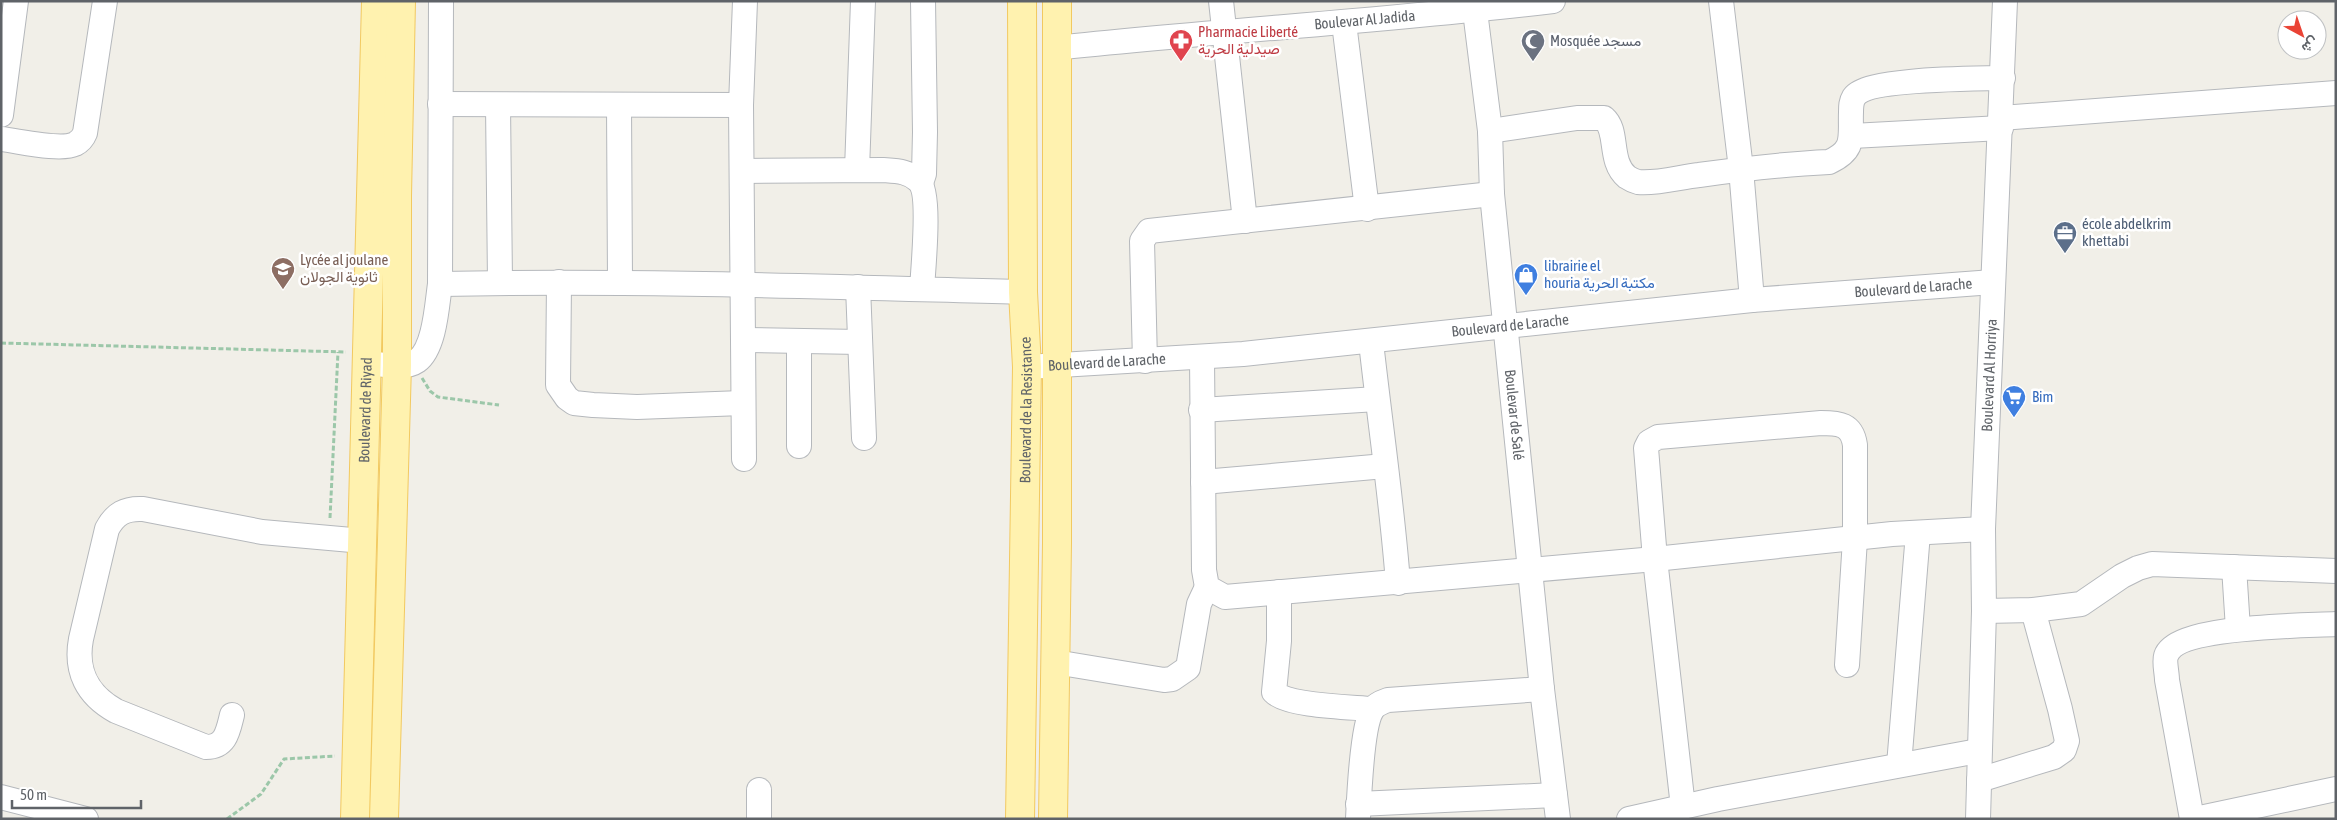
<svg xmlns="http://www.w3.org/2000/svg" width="2337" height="820" viewBox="0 0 2337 820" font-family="'Asap Condensed',Vazirmatn,sans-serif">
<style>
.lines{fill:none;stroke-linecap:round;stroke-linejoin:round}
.minor-casing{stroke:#b5b8bc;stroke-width:26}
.major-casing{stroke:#f2c960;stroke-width:30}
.path{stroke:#9cc7a9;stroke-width:3;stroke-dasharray:5 2.5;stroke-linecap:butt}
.minor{stroke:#fff;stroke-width:24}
.major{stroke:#fff2af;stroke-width:28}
.labels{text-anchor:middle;stroke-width:5;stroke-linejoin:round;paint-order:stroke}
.street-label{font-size:15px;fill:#5f6368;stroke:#fff}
.health-label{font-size:15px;fill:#be3a42;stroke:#fff;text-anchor:start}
.worship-label{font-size:15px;fill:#5b616d;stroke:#fff;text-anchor:start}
.service-label{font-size:15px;fill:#4e5e75;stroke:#fff;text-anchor:start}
.education-label{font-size:15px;fill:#785e54;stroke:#fff;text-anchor:start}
.shop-label{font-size:15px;fill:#366cbe;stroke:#fff;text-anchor:start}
</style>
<rect width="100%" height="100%" fill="#f1efe8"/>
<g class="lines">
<!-- minor casing -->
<g class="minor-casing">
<g id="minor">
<path d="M1221,1L1245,221"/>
<path d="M1721,1L1741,169L1752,300"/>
<path id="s1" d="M1475,11L1490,131L1492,194L1542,689L1558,819"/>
<path d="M1344,23L1367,209"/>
<path id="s2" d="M1056,48C1222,30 1388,21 1553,1"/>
<path d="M440,104L741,105"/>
<path d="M498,105L500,282"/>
<path d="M619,105L620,282"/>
<path d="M1,115L16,1"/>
<path d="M2001,118L2336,93"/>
<path d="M1490,131L1577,118H1604C1619,131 1608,161 1627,177C1630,179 1634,181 1638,182C1657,184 1680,177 1699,175C1742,169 1785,164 1829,162C1856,150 1850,137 1851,112C1851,106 1851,102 1854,97C1867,78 1977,79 2003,78"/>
<path d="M1852,136L2001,128"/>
<path d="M1,139C19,141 60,151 75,144C81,141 83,138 85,133L105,1"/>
<path d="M857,170L863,1"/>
<path d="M743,171L883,170C896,171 909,171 919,181C931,194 923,269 922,289"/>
<path d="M921,183L924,174L925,132L923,1"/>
<path d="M559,282L558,385L567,398L574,403L593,405L637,407L742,403"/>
<path d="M440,284C634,280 829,287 1023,292"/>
<path d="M858,287L864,438"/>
<path d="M745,340L860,342"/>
<path d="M799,341V446"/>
<path d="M1371,342C1380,423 1392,503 1398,583"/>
<path d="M1202,358L1204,570L1207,587L1225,597L1655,559L1892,534L1983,529"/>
<path d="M1145,361L1142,241L1149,231L1492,194"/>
<path d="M367,363C381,364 404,370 417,361C435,348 437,304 440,284L441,1"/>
<path id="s3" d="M1027,367L1243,354L1752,300L1993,282"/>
<path d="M1201,410L1377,399"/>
<path d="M744,459L741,105L745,1"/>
<path d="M1203,482L1385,466"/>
<path d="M2234,567L2238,629"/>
<path d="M1279,592V641L1274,692C1287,706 1351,707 1372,709"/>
<path d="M1984,611L2033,610L2081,604L2122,576L2138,568L2152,564L2336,571"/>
<path d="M1055,662L1164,680L1172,679L1188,668L1199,604L1207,587"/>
<path d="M232,715C228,731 226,747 206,747L116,711C87,695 75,671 81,639L107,529C115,514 125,508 143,509L262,532L363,541"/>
<path d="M1899,765L1918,533"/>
<path d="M1979,780L2054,757L2064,750L2067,741L2060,709L2033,610"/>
<path d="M1,797L86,819"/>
<path d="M1358,804L1555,795"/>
<path d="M1683,807L1655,559L1646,448L1649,442L1658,437L1821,423C1839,423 1852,424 1855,445V539L1847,665"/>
<path d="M759,819V790"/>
<path d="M1358,819C1359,797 1362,726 1372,710C1375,705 1382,702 1388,700L1542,689"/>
<path d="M1629,819L1718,799L1978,751"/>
<path id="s4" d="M1978,819L1984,611L1983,529L2005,1"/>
<path d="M2192,819L2167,680C2167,673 2164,662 2166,656C2176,625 2306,626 2336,624"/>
<path d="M2195,819L2336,789"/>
</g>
</g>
<!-- major casing -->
<g class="major-casing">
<g id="major">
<path id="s5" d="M355,819L376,1"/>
<path d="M384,819L397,365V196L401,1"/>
<path id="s6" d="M1020,819L1027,367L1023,292L1022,1"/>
<path d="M1053,819L1057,543V1"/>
</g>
</g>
<!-- path -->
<path class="path" d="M1,343L346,352
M422,378L430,391L438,397L499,405
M330,518L338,352
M227,819L261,794L284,759L335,756"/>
<!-- minor -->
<use href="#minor" class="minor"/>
<!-- major -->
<use href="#major" class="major"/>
</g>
<!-- icons -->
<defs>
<g id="pharmacy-pin" transform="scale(1.25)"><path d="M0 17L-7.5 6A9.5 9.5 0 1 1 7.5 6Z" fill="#e0444e" stroke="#fff"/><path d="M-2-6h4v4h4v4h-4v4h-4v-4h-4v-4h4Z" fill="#fff"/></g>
<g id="mosque-pin" transform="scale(1.25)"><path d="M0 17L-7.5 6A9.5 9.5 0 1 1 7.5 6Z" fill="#6b7280" stroke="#fff"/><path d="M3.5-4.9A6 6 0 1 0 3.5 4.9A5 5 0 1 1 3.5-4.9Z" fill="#fff"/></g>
<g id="office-pin" transform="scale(1.25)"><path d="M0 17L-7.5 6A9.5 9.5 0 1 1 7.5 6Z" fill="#5c6f8a" stroke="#fff"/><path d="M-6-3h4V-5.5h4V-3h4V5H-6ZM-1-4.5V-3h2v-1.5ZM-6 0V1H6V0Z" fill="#fff"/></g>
<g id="school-pin" transform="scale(1.25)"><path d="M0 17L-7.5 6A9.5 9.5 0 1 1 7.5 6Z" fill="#8d6e63" stroke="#fff"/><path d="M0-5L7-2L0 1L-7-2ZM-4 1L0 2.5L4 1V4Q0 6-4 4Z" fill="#fff"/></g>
<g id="shop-pin" transform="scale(1.25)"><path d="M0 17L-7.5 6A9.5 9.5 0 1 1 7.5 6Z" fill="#3f7fe0" stroke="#fff"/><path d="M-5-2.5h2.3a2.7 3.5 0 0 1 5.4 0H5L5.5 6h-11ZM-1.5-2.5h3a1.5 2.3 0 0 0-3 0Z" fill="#fff"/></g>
<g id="supermarket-pin" transform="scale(1.25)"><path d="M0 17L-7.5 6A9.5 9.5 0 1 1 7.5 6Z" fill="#3f7fe0" stroke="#fff"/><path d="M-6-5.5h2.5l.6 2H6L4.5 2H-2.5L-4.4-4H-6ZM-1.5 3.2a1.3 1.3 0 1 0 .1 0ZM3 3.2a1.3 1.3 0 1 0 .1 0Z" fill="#fff"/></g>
</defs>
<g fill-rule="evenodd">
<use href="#pharmacy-pin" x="1181" y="41"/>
<use href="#mosque-pin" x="1533" y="41"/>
<use href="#office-pin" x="2065" y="233"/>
<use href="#school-pin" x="283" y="269"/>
<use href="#shop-pin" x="1526" y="275"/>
<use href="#supermarket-pin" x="2014" y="397"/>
</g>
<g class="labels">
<!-- street labels -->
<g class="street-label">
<text dy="5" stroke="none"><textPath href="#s2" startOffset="310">Boulevar Al Jadida</textPath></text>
<text dy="5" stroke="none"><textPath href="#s3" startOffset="890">Boulevard de Larache</textPath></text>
<text dy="5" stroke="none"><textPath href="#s3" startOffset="485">Boulevard de Larache</textPath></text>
<text dy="5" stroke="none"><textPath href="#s3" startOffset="80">Boulevard de Larache</textPath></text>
<text dy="5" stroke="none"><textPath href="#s4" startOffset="444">Boulevard Al Horriya</textPath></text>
<text dy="5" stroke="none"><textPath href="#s5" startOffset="409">Boulevard de Riyad</textPath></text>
<text dy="5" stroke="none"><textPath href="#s6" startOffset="409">Boulevard de la Resistance</textPath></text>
<text dy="5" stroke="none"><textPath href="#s1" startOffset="406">Boulevar de Salé</textPath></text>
</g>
<!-- health labels -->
<g class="health-label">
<text x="1198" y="37">Pharmacie Liberté<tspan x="1198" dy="17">صيدلية الحرية</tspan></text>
</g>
<!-- worship labels -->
<g class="worship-label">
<text x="1550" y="46">Mosquée مسجد</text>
</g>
<!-- service labels -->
<g class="service-label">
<text x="2082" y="229">école abdelkrim<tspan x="2082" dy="17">khettabi</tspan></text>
</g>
<!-- education labels -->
<g class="education-label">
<text x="300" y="265">Lycée al joulane<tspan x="300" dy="17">ثانوية الجولان</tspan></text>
</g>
<!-- shop labels -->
<g class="shop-label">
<text x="1544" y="271">librairie el<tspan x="1544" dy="17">houria مكتبة الحرية</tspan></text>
<text x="2032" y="402">Bim</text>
</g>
</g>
<!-- border -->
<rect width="2337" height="820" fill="none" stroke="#5f6368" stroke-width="5"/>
<!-- north arrow -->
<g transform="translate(2302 35) rotate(140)"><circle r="24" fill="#ffffff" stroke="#bfc1c3"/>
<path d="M0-4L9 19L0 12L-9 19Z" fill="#ea4335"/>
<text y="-8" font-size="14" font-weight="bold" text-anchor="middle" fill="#5f6368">ش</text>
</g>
<!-- scale -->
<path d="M12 800v8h129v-8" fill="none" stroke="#5f6368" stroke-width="2.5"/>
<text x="20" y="800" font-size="15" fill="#5f6368" stroke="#ffffff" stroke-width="4" paint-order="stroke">50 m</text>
</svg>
